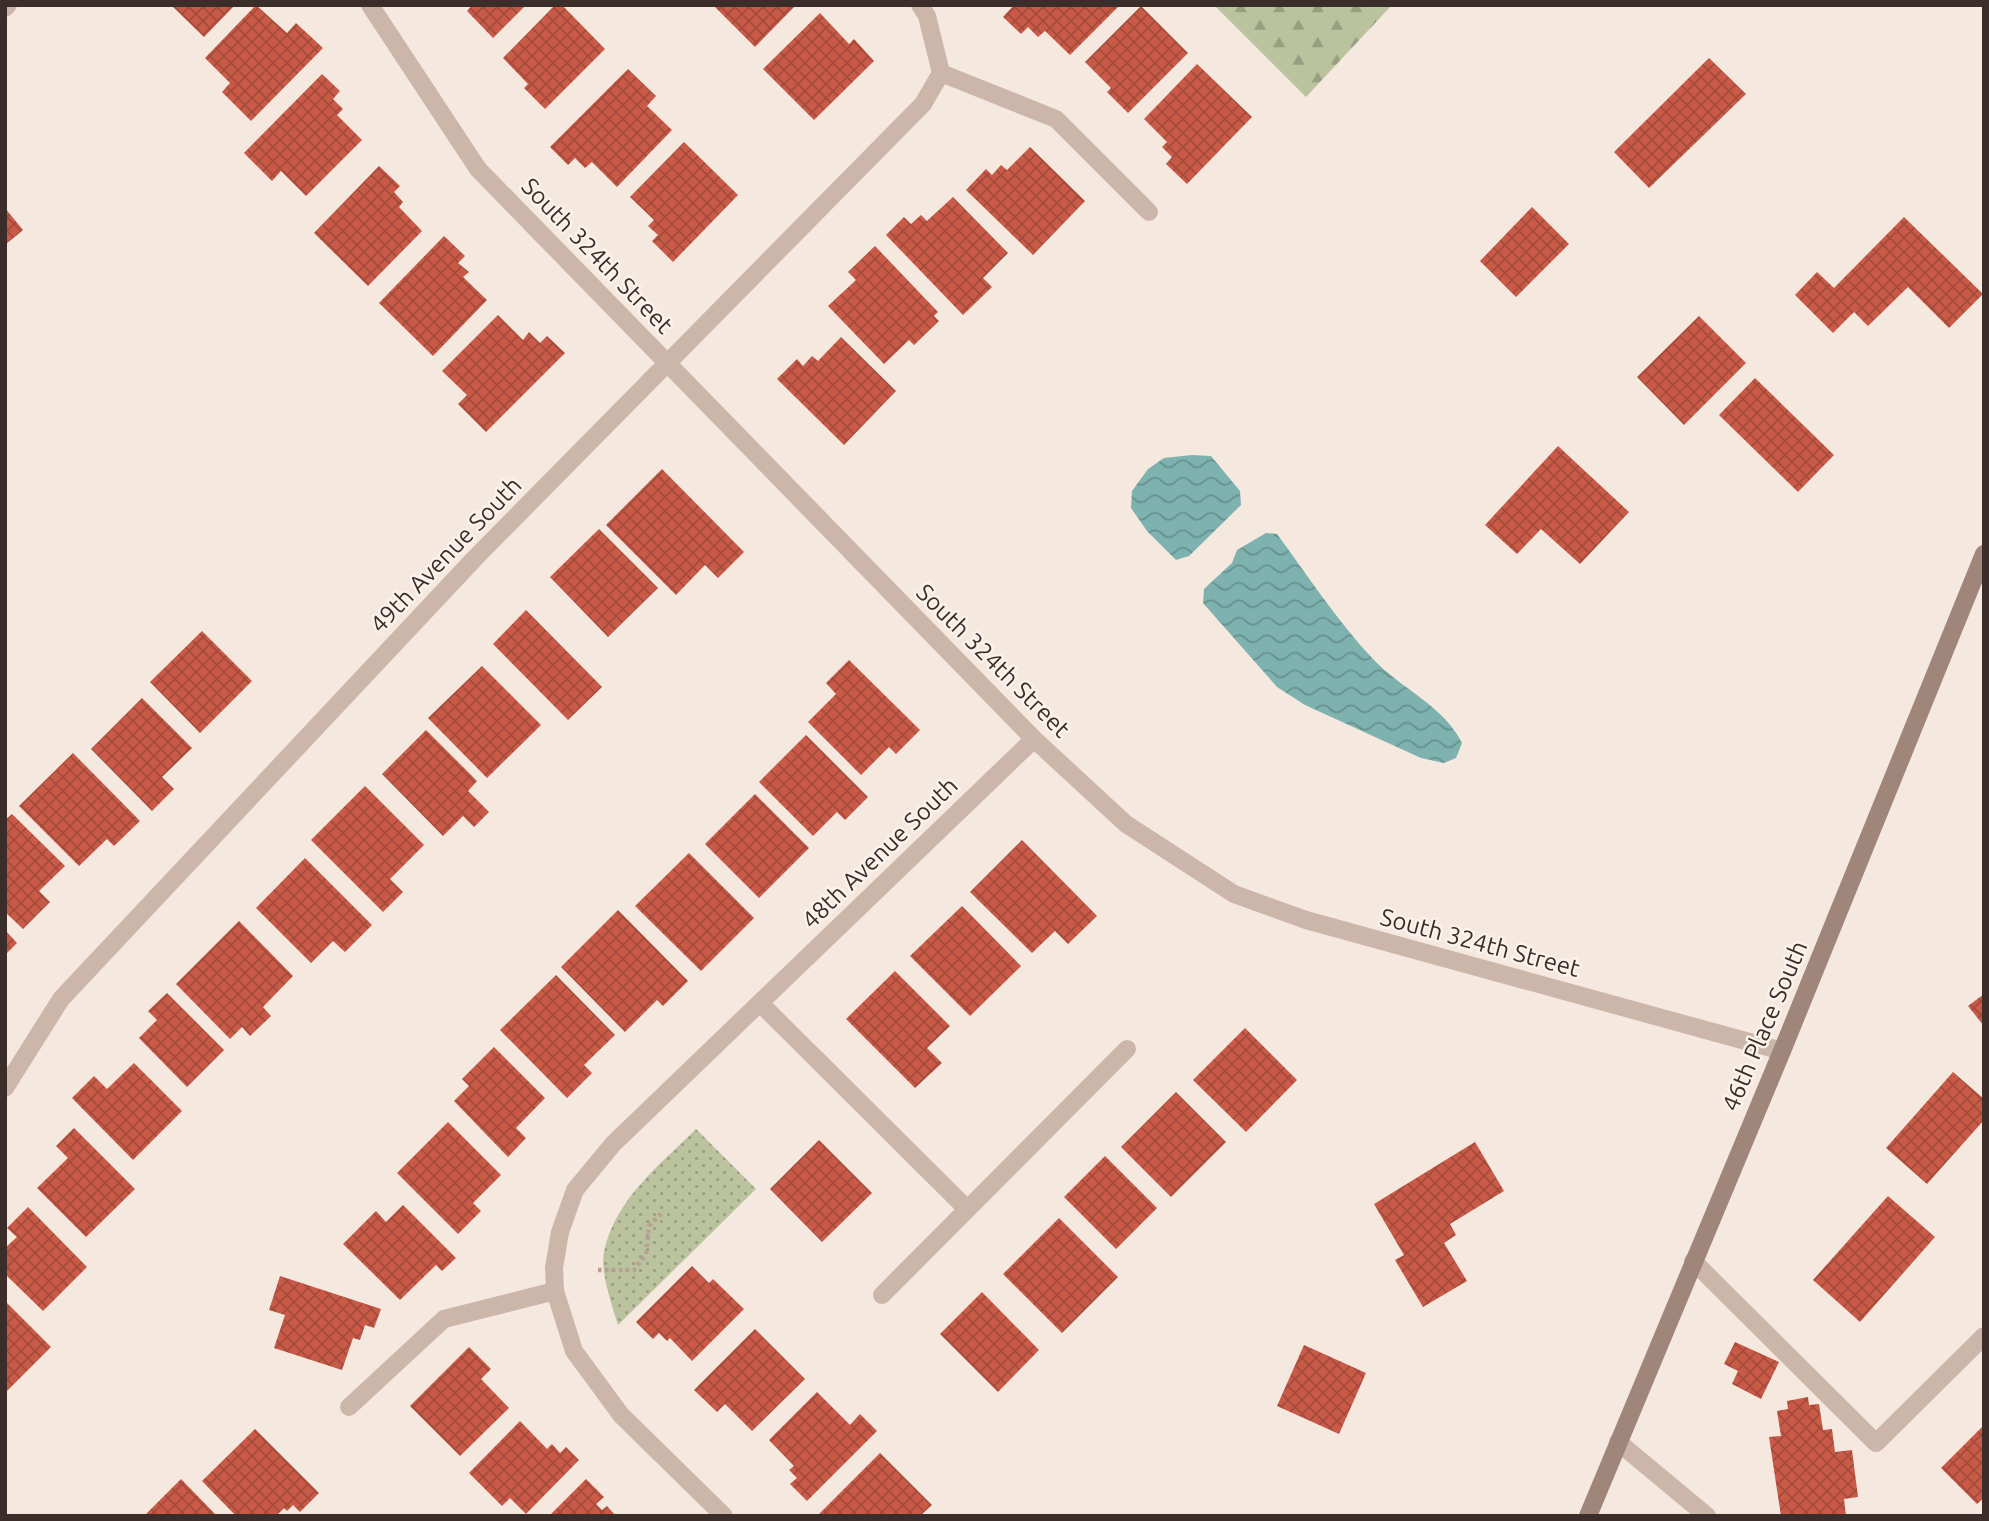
<svg xmlns="http://www.w3.org/2000/svg" width="1989" height="1521" viewBox="0 0 1989 1521" font-family="Ubuntu,sans-serif">
<style>
.forest{fill:url(#forest-firs)}
.park{fill:url(#park-dots)}
.water{fill:url(#water-waves)}
.building{fill:url(#building-cross-hatch)}
.lines{fill:none;stroke-linecap:round;stroke-linejoin:round}
.path{stroke:#b8a094;stroke-width:4.5;stroke-dasharray:3.5 3.5;stroke-linecap:butt}
.lane{stroke:#ccb6aa;stroke-width:18}
.street{stroke:#ccb6aa;stroke-width:18}
.secondary{stroke:#a0857b;stroke-width:18}
.labels{text-anchor:middle;stroke-width:5;stroke-linejoin:round;paint-order:stroke}
.street-label{font-size:24px;fill:#3a2d2a;stroke:#fbf2ec}
</style>
<defs>
<pattern id="forest-firs" width="22" height="20" patternUnits="userSpaceOnUse" patternTransform="scale(1.75)"><rect width="22" height="20" fill="#bac39e"/><path d="M5 1l3.5 6h-7zM16 11l3.5 6h-7z" fill="#989f81"/></pattern>
<pattern id="park-dots" width="8" height="8" patternUnits="userSpaceOnUse" patternTransform="scale(1.75)"><rect width="8" height="8" fill="#bac39e"/><path d="M2 2h.1M6 6h.1" fill="none" stroke="#989f81" stroke-width="1.8" stroke-linecap="round"/></pattern>
<pattern id="water-waves" width="16" height="10" patternUnits="userSpaceOnUse" patternTransform="scale(1.75)"><rect width="16" height="10" fill="#7db2af"/><path d="M0 5q4-4 8 0t8 0" fill="none" stroke="#67918f"/></pattern>
<pattern id="building-cross-hatch" width="8" height="8" patternUnits="userSpaceOnUse" patternTransform="scale(1.75)"><rect width="8" height="8" fill="#c95a47"/><path d="M0 0l8 8M0 8l8-8" fill="none" stroke="#a44b3b"/></pattern>
</defs>
<rect width="100%" height="100%" fill="#f4e8df"/>
<!-- forest -->
<path class="forest" d="M1214,5H1392L1306,97Z"/>
<!-- park -->
<path class="park" d="M696,1129L756,1189L618,1325C612,1306 600,1271 604,1252C615,1199 660,1165 696,1129Z"/>
<!-- water -->
<path class="water" d="M1192,455L1211,456L1240,491L1241,505L1189,556L1176,560L1147,531L1131,508L1132,491L1148,469L1164,458Z
M1266,533L1277,534C1308,576 1337,621 1373,659C1400,688 1444,706 1462,743L1456,758L1444,763L1421,758L1305,705L1277,687L1203,603L1204,589L1232,563L1237,550Z"/>
<!-- building -->
<path class="building" d="M171,5H235L204,37Z
M256,5L287,33L296,23L323,48L251,121L222,92L230,83L205,58Z
M472,5H526L493,38L467,11Z
M555,5H562L605,49L545,109L524,88L528,84L503,58Z
M713,5H796L755,47Z
M1014,5H1120L1070,55L1045,31L1038,37L1028,27L1021,34L1003,17Z
M1141,6L1188,53L1128,113L1107,92L1111,88L1085,62Z
M820,13L849,44L854,39L874,61L814,120L763,69Z
M1709,58L1746,94L1649,188L1614,152Z
M1197,64L1252,117L1187,184L1166,164L1172,157L1162,147L1167,142L1144,119Z
M628,69L656,96L647,106L672,130L617,187L592,162L585,168L575,158L568,165L550,147Z
M322,74L340,91L333,99L343,109L337,115L362,140L306,196L281,171L272,181L244,153Z
M684,142L738,195L673,262L652,241L658,235L648,226L654,220L630,197Z
M1030,147L1085,201L1033,255L966,190L986,169L992,175L1001,165L1007,170Z
M379,166L400,186L394,192L403,202L399,207L422,231L368,286L314,233Z
M953,197L1008,253L983,278L992,287L963,315L886,235L904,217L911,224L921,215L927,221Z
M1532,207L1569,244L1516,297L1480,261Z
M5,208L23,230L5,245Z
M1904,217L1983,294L1949,328L1908,287L1868,326L1854,312L1833,333L1795,295L1817,272L1834,288Z
M444,236L465,256L458,263L469,272L463,277L487,300L433,356L379,303Z
M875,246L938,312L934,316L939,321L914,345L909,340L884,364L828,306L856,280L848,272Z
M498,315L523,340L529,332L540,343L547,336L565,353L486,432L458,404L467,395L442,371Z
M1699,316L1746,363L1684,425L1637,377Z
M841,337L896,391L844,445L777,379L797,359L803,366L812,356L818,361Z
M1755,378L1834,455L1798,492L1719,415Z
M1558,446L1629,512L1580,564L1541,529L1517,554L1485,525Z
M662,469L744,552L718,578L705,565L676,595L606,525Z
M599,529L658,588L608,637L550,577Z
M526,610L602,687L568,720L493,644Z
M202,631L252,681L200,733L150,682Z
M849,660L920,730L896,754L889,747L861,775L808,722L836,694L826,683Z
M482,666L541,725L487,778L428,718Z
M142,698L192,748L162,777L174,789L152,811L91,749Z
M426,730L477,781L468,791L489,812L474,827L463,816L443,836L382,774Z
M806,735L868,797L845,820L837,812L813,836L759,782Z
M73,753L140,821L114,846L107,839L79,866L19,806Z
M365,786L424,845L390,879L403,892L383,912L311,840Z
M755,794L809,848L759,898L705,844Z
M12,814L65,866L39,891L50,902L23,929L5,912V820Z
M1022,840L1097,916L1068,944L1055,931L1032,953L970,892Z
M689,853L754,918L701,971L635,906Z
M305,858L372,925L345,952L333,941L311,963L256,908Z
M962,906L1021,966L970,1016L910,956Z
M618,910L688,981L663,1006L657,1000L625,1032L561,967Z
M239,921L293,976L263,1007L271,1016L250,1036L242,1027L230,1039L176,984Z
M5,930L17,943L5,955Z
M895,971L950,1026L927,1048L942,1063L915,1088L846,1019Z
M556,975L615,1035L584,1065L592,1073L567,1098L500,1030Z
M167,993L224,1050L187,1087L139,1038L157,1020L148,1011Z
M1984,994V1026L1968,1006Z
M1245,1028L1297,1080L1246,1132L1193,1080Z
M494,1047L545,1098L516,1128L526,1138L508,1157L454,1101L469,1086L462,1079Z
M134,1063L182,1111L133,1160L72,1098L94,1076L107,1089Z
M1953,1072L1984,1099V1120L1927,1184L1886,1148Z
M1176,1092L1226,1142L1171,1197L1121,1147Z
M448,1122L501,1175L473,1203L481,1211L458,1234L397,1173Z
M74,1128L135,1189L86,1237L37,1188L68,1158L56,1146Z
M819,1140L872,1193L822,1242L770,1189Z
M1475,1142L1504,1191L1450,1224L1456,1235L1444,1243L1467,1281L1423,1307L1395,1260L1404,1255L1374,1204Z
M1105,1156L1157,1208L1116,1249L1064,1197Z
M1888,1196L1935,1237L1860,1322L1813,1280Z
M403,1205L456,1258L442,1271L436,1265L400,1300L343,1244L376,1211L386,1222Z
M28,1207L87,1267L43,1311L5,1274V1248L17,1237L7,1228Z
M1059,1218L1118,1277L1062,1333L1003,1274Z
M692,1266L709,1283L713,1279L744,1309L692,1361L670,1338L667,1341L659,1333L653,1339L636,1322Z
M280,1276L381,1309L374,1328L365,1325L360,1340L353,1338L342,1370L274,1348L285,1315L269,1310Z
M982,1292L1039,1350L998,1392L940,1334Z
M5,1301L51,1347L5,1393Z
M755,1329L805,1379L752,1431L725,1404L717,1412L694,1390Z
M1735,1342L1779,1362L1761,1399L1732,1384L1738,1371L1724,1364Z
M1304,1345L1366,1373L1339,1434L1277,1406Z
M469,1347L491,1369L481,1379L509,1408L460,1456L410,1406Z
M817,1392L850,1425L860,1414L877,1431L807,1501L790,1484L797,1478L789,1470L794,1466L769,1440Z
M1808,1397L1809,1405L1819,1404L1823,1430L1832,1429L1835,1452L1852,1450L1858,1497L1844,1499L1846,1516H1781L1769,1437L1781,1436L1777,1411L1788,1409L1787,1401Z
M520,1421L547,1449L552,1444L560,1453L566,1447L579,1460L526,1514L510,1498L502,1506L469,1473Z
M1984,1425V1498L1977,1504L1941,1468Z
M255,1429L319,1493L300,1512L293,1505L287,1511L284,1508L276,1516H236L202,1481Z
M880,1453L932,1505L920,1516H820L819,1514Z
M181,1479L217,1516H144Z
M586,1479L604,1497L596,1504L602,1510L607,1506L616,1516H549Z"/>
<g class="lines">
<!-- path -->
<path class="path" d="M598,1270H634L646,1254L649,1226L664,1211"/>
<!-- lane -->
<path class="lane" d="M941,73L1056,119L1149,212
M349,1407L444,1319L555,1291
M1618,1442L1707,1516"/>
<!-- street -->
<path class="street" d="M370,5L478,169L1034,739L1126,824L1234,894L1306,920L1782,1051
M5,8L8,5
M760,1003L967,1209
M5,1088L61,999L476,557L923,104L941,73L927,16L920,5
M1693,1261L1876,1443L1984,1336
M882,1295L1127,1049
M724,1516L621,1415L574,1351L555,1291L554,1268L560,1232L575,1190L613,1144L1034,739"/>
<!-- secondary -->
<path class="secondary" d="M1588,1516L1782,1051L1984,554"/>
</g>
<g class="labels">
<!-- street labels -->
<g class="street-label">
<text transform="translate(597 256) rotate(46)" y="8">South 324th Street</text>
<text transform="translate(446 555) rotate(-46)" y="8">49th Avenue South</text>
<text transform="translate(993 661) rotate(45)" y="8">South 324th Street</text>
<text transform="translate(880 853) rotate(-44)" y="8">48th Avenue South</text>
<text transform="translate(1480 943) rotate(15)" y="8">South 324th Street</text>
<text transform="translate(1765 1026) rotate(-67)" y="8">46th Place South</text>
</g>
</g>
<!-- border -->
<rect width="1989" height="1521" fill="none" stroke="#3a2d2a" stroke-width="14"/>
</svg>
